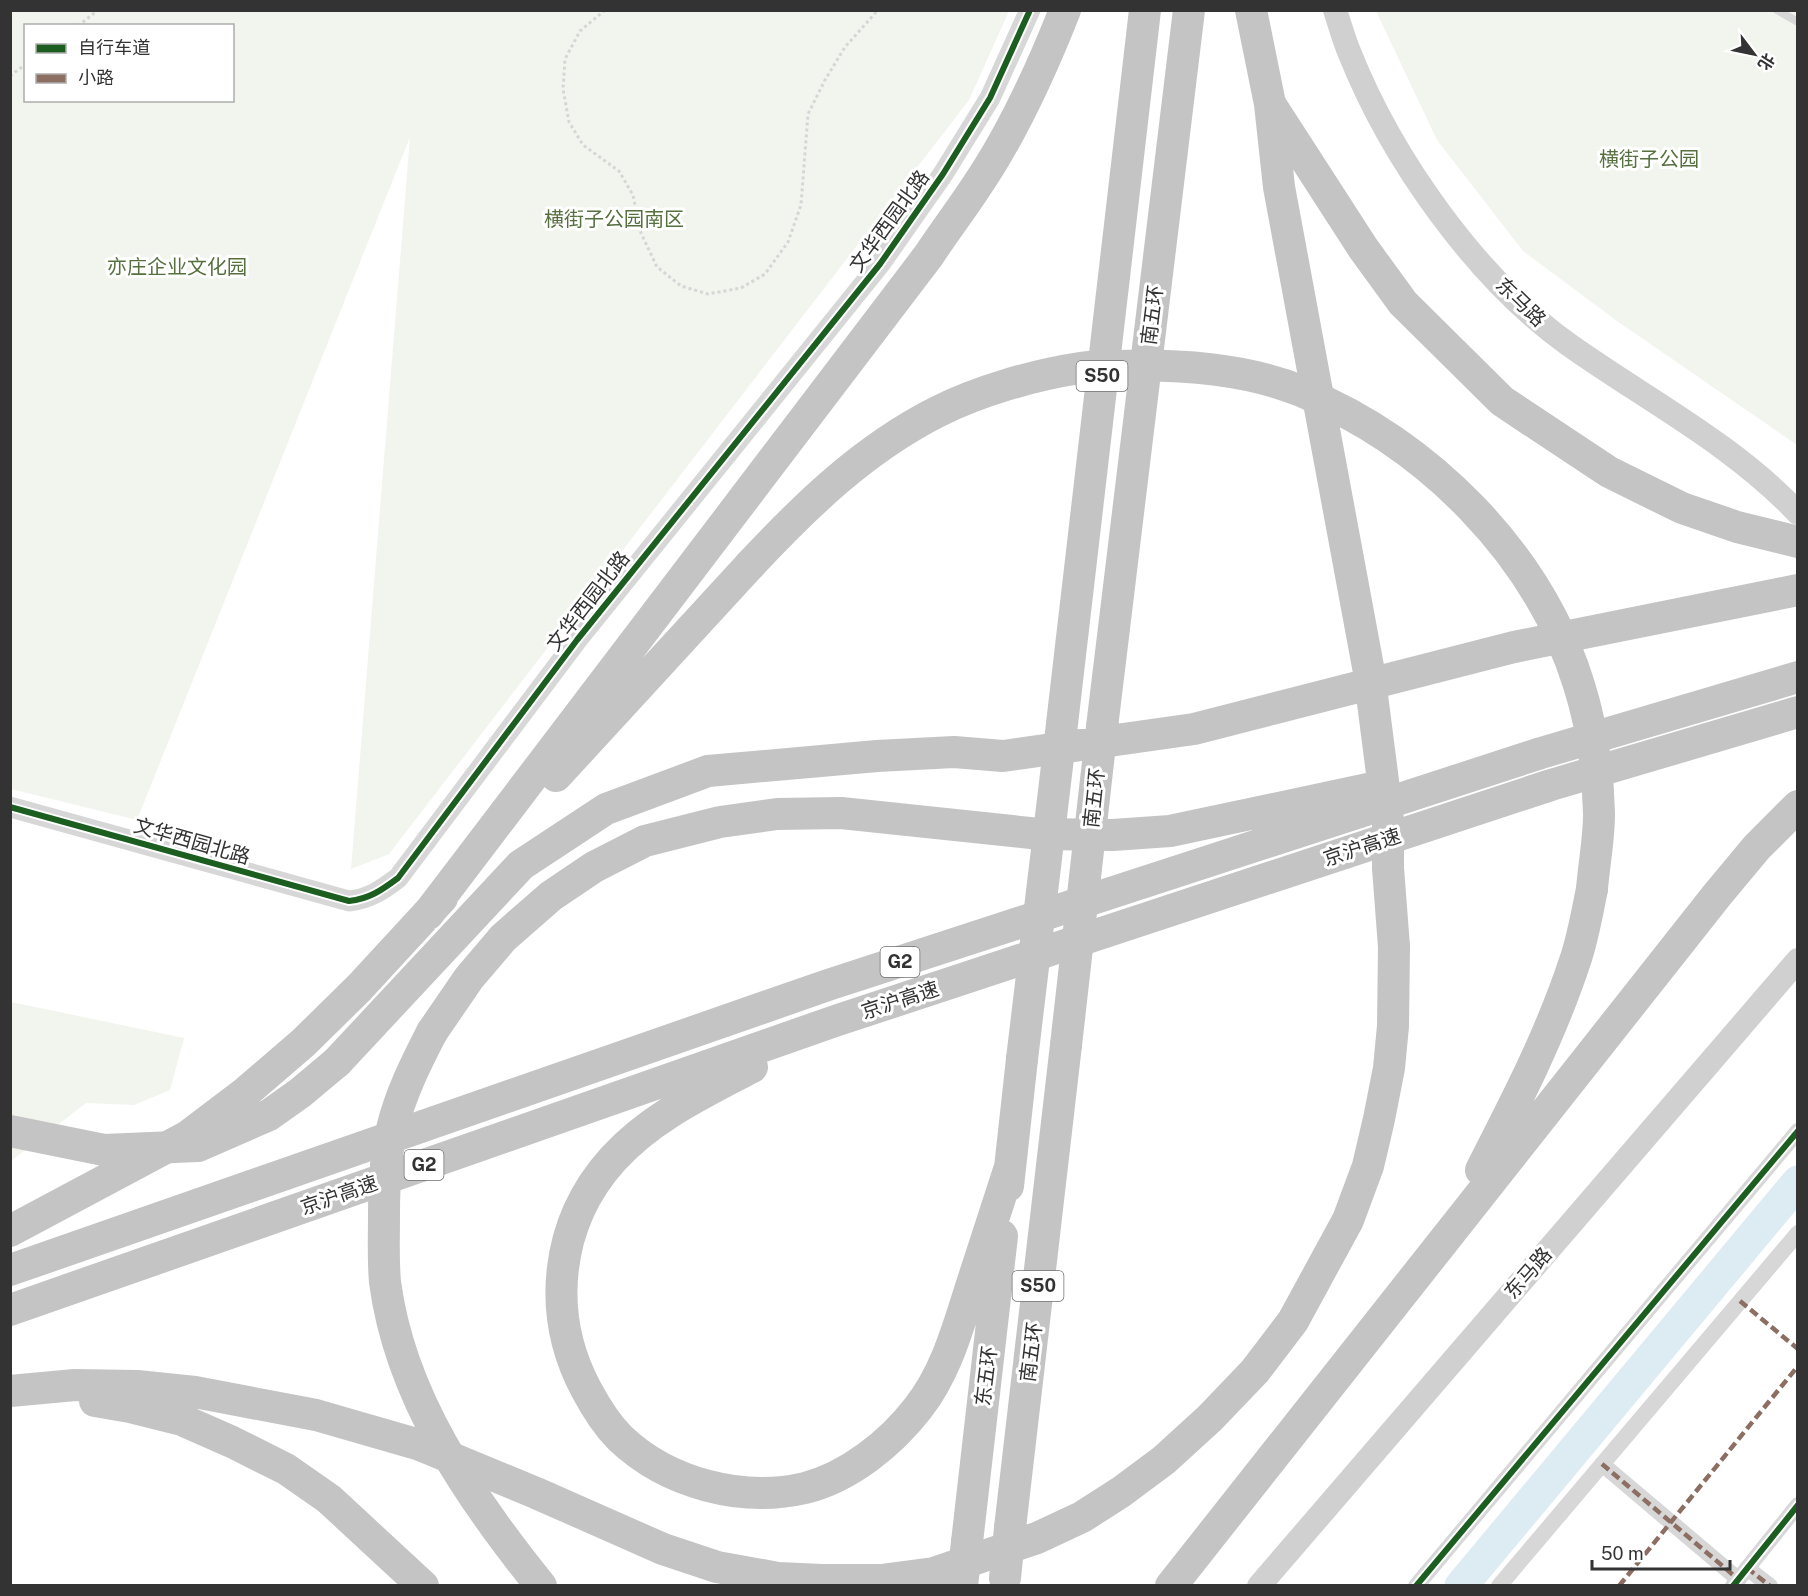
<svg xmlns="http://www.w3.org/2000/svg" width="1808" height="1596" viewBox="0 0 1808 1596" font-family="'Public Sans','Noto Sans SC',sans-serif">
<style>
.green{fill:#f1f5ed;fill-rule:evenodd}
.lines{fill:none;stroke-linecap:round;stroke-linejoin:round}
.river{stroke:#ddebf3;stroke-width:33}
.path{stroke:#d6d6d6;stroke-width:3;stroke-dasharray:3 3;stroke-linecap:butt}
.service{stroke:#d7d7d7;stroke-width:8}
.minor{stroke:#d7d7d7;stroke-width:16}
.tertiary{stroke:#d7d7d7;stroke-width:21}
.secondary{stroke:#d0d0d0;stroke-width:24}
.motorway{stroke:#c4c4c4;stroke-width:32}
.motorway-bridge{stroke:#c4c4c4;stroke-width:32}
.quiet{stroke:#8d6e63;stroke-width:4.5;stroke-dasharray:9 4.5;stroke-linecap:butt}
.cycleway-casing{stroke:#fff;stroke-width:10}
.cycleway{stroke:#1b5e20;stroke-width:6}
.labels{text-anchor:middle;stroke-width:6;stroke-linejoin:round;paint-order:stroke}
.shield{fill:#fff;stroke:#707070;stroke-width:1.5}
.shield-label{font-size:18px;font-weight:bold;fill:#333}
.park-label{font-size:20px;fill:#56703f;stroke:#fff}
.street-label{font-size:20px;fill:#333;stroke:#fff}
</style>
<rect width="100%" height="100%" fill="#fff"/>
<!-- green -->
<path class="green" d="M11,10L1009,11L969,100L389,854L351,869L410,137L137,820L11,789ZM26,26H232V100H26Z
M1376,11H1797V445L1617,321L1523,251L1437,140Z
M11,1002L184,1038L170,1090L134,1105L86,1103L11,1161Z"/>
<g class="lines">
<!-- river -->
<path class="river" d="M1461,1586L1798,1182"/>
<!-- path -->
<path class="path" d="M605,10L580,31L565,59L563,89L569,122L583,145L619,171L633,195L641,233L657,267L681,286L708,294L741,288L765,274L788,242L801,205L808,114L825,80L845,47L878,10
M78,26L98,10
M10,76L26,64"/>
<!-- service -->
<path class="service" d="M1777,10L1798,22"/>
<!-- minor -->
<path class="minor" d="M1602,1464L1738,1579
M1747,1568L1770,1586
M1416,1586L1798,1131
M1499,1586L1798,1233
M1733,1586L1798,1505"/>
<!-- tertiary -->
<path class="tertiary" d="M10,807L349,901C369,899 382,890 398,878L577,640L880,264L943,174L990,98L1030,10"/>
<!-- secondary -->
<path class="secondary" d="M1335,10C1340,25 1344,40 1350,54C1392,159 1476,278 1568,344C1645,399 1732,443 1798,513
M1259,1586L1798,960"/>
<!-- motorway -->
<path class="motorway" d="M1251,10L1270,104L1279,187L1369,672
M1270,104L1363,248L1403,303L1502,401L1609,472L1682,508L1737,527L1798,542
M1102,727L1189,10
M1060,741L1145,10
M556,776L750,565
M428,914L929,255C944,232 961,210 976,187C1013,133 1041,71 1065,10
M432,1032L469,978L503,938L551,896L594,867L645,841L720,822L777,814L841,813L1040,834L1113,835L1170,831L1382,786
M337,1062L521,865L606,809L708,771L877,756L954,752L1003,756L1194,729L1514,647L1798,590
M752,1067C703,1093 651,1117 613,1159C555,1223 546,1314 586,1389C595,1406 606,1424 620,1438C667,1483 742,1503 805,1488C849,1477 891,1443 918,1408C945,1374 957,1331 970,1290C983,1249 997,1208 1010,1167
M1481,1170C1516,1102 1551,1034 1575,961C1583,938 1587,913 1592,889
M1008,1186L1022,1059
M10,1231L188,1136L246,1092L303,1043L359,988L442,898
M10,1270L828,985L1541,753L1798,677
M10,1310L838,1020L1551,785L1798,712
M10,1391L75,1385L137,1386L195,1392L316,1415L420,1445L536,1493L663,1549L717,1567L778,1578L822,1580H881L934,1573L1037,1538L1082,1517L1121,1492L1164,1460L1210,1418L1255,1371L1293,1321L1348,1220L1368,1166L1379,1119L1389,1068L1393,1026L1394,947
M95,1401L130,1407L182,1420L232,1442L286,1469L329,1499L423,1586
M1010,1528L1066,1045
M967,1542L1002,1236
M1171,1586L1717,895L1757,847L1798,806"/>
<!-- motorway-bridge -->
<path class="motorway-bridge" d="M750,565C806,505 864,449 937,412C978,391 1034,375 1080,368C1092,366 1105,366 1117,366C1178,364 1244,368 1301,391C1428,444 1538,553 1579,685C1592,726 1598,772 1599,814C1599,839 1594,864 1592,889
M1369,672L1388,820V868L1394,947
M432,1032C416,1063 400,1095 392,1129C385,1156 384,1186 384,1214C384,1237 383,1260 385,1282C400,1397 470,1498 541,1586
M1066,1045L1102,727
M1022,1059L1060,741
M10,1131L104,1150L198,1146L269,1115L300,1093L337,1062
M1005,1578L1010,1528
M962,1586L967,1542"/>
<!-- quiet -->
<path class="quiet" d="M1740,1301L1798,1349
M1602,1464L1738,1579
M1747,1568L1770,1586
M1619,1586L1798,1366"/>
<!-- cycleway casing -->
<g class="cycleway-casing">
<path id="cycleway" d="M10,807L349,901C369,899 382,890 398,878L577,640L880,264L943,174L990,98L1030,10
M1416,1586L1798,1131
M1733,1586L1798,1505"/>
</g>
<!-- cycleway -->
<use href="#cycleway" class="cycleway"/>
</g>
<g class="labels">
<!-- shield labels -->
<g class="shield">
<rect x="1076.5" y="361" width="51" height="30" rx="4.5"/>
<rect x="880.5" y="947" width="39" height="30" rx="4.5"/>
<rect x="404.5" y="1150" width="39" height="30" rx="4.5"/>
<rect x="1012.5" y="1271" width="51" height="30" rx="4.5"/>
</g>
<g class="shield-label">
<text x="1102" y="382">S50</text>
<text x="900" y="968">G2</text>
<text x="424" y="1171">G2</text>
<text x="1038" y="1292">S50</text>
</g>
<!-- park labels -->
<g class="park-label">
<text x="1649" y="166">横街子公园</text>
<text x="614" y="226">横街子公园南区</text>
<text x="177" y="274">亦庄企业文化园</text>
</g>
<!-- street labels -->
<g class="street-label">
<text transform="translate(889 221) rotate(-54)" y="7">文华西园北路</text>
<text transform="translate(1521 302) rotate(44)" y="7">东马路</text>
<text transform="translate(1152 315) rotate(-83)" y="7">南五环</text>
<text transform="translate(588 601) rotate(-52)" y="7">文华西园北路</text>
<text transform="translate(1094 798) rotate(-84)" y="7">南五环</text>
<text transform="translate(192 841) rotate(16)" y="7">文华西园北路</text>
<text transform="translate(1362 847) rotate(-18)" y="7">京沪高速</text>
<text transform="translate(900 1000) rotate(-18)" y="7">京沪高速</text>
<text transform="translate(339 1195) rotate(-19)" y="7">京沪高速</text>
<text transform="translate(1528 1273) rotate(-49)" y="7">东马路</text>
<text transform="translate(1031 1352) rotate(-83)" y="7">南五环</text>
<text transform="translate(986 1376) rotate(-83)" y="7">东五环</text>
</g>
</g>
<!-- border -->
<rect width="1808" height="1596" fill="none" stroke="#333333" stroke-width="24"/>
<!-- legend -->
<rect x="24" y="24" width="210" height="78" fill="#ffffff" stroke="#adadad" stroke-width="1.5"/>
<rect x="36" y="44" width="30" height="9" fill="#1b5e20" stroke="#adadad" stroke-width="1.5"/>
<text x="78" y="54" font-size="18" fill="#333333">自行车道</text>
<rect x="36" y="74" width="30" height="9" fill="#8d6e63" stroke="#adadad" stroke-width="1.5"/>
<text x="78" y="84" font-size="18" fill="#333333">小路</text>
<!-- north arrow -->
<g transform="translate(1754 54) rotate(122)" stroke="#ffffff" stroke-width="4.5" paint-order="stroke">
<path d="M0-4.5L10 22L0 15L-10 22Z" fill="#333333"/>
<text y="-9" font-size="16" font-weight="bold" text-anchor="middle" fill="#333333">北</text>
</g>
<!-- scale -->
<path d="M1592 1560v9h138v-9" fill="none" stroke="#333333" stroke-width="3"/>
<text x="1601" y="1560" font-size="18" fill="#333333" stroke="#ffffff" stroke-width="4.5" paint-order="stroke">50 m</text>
</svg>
